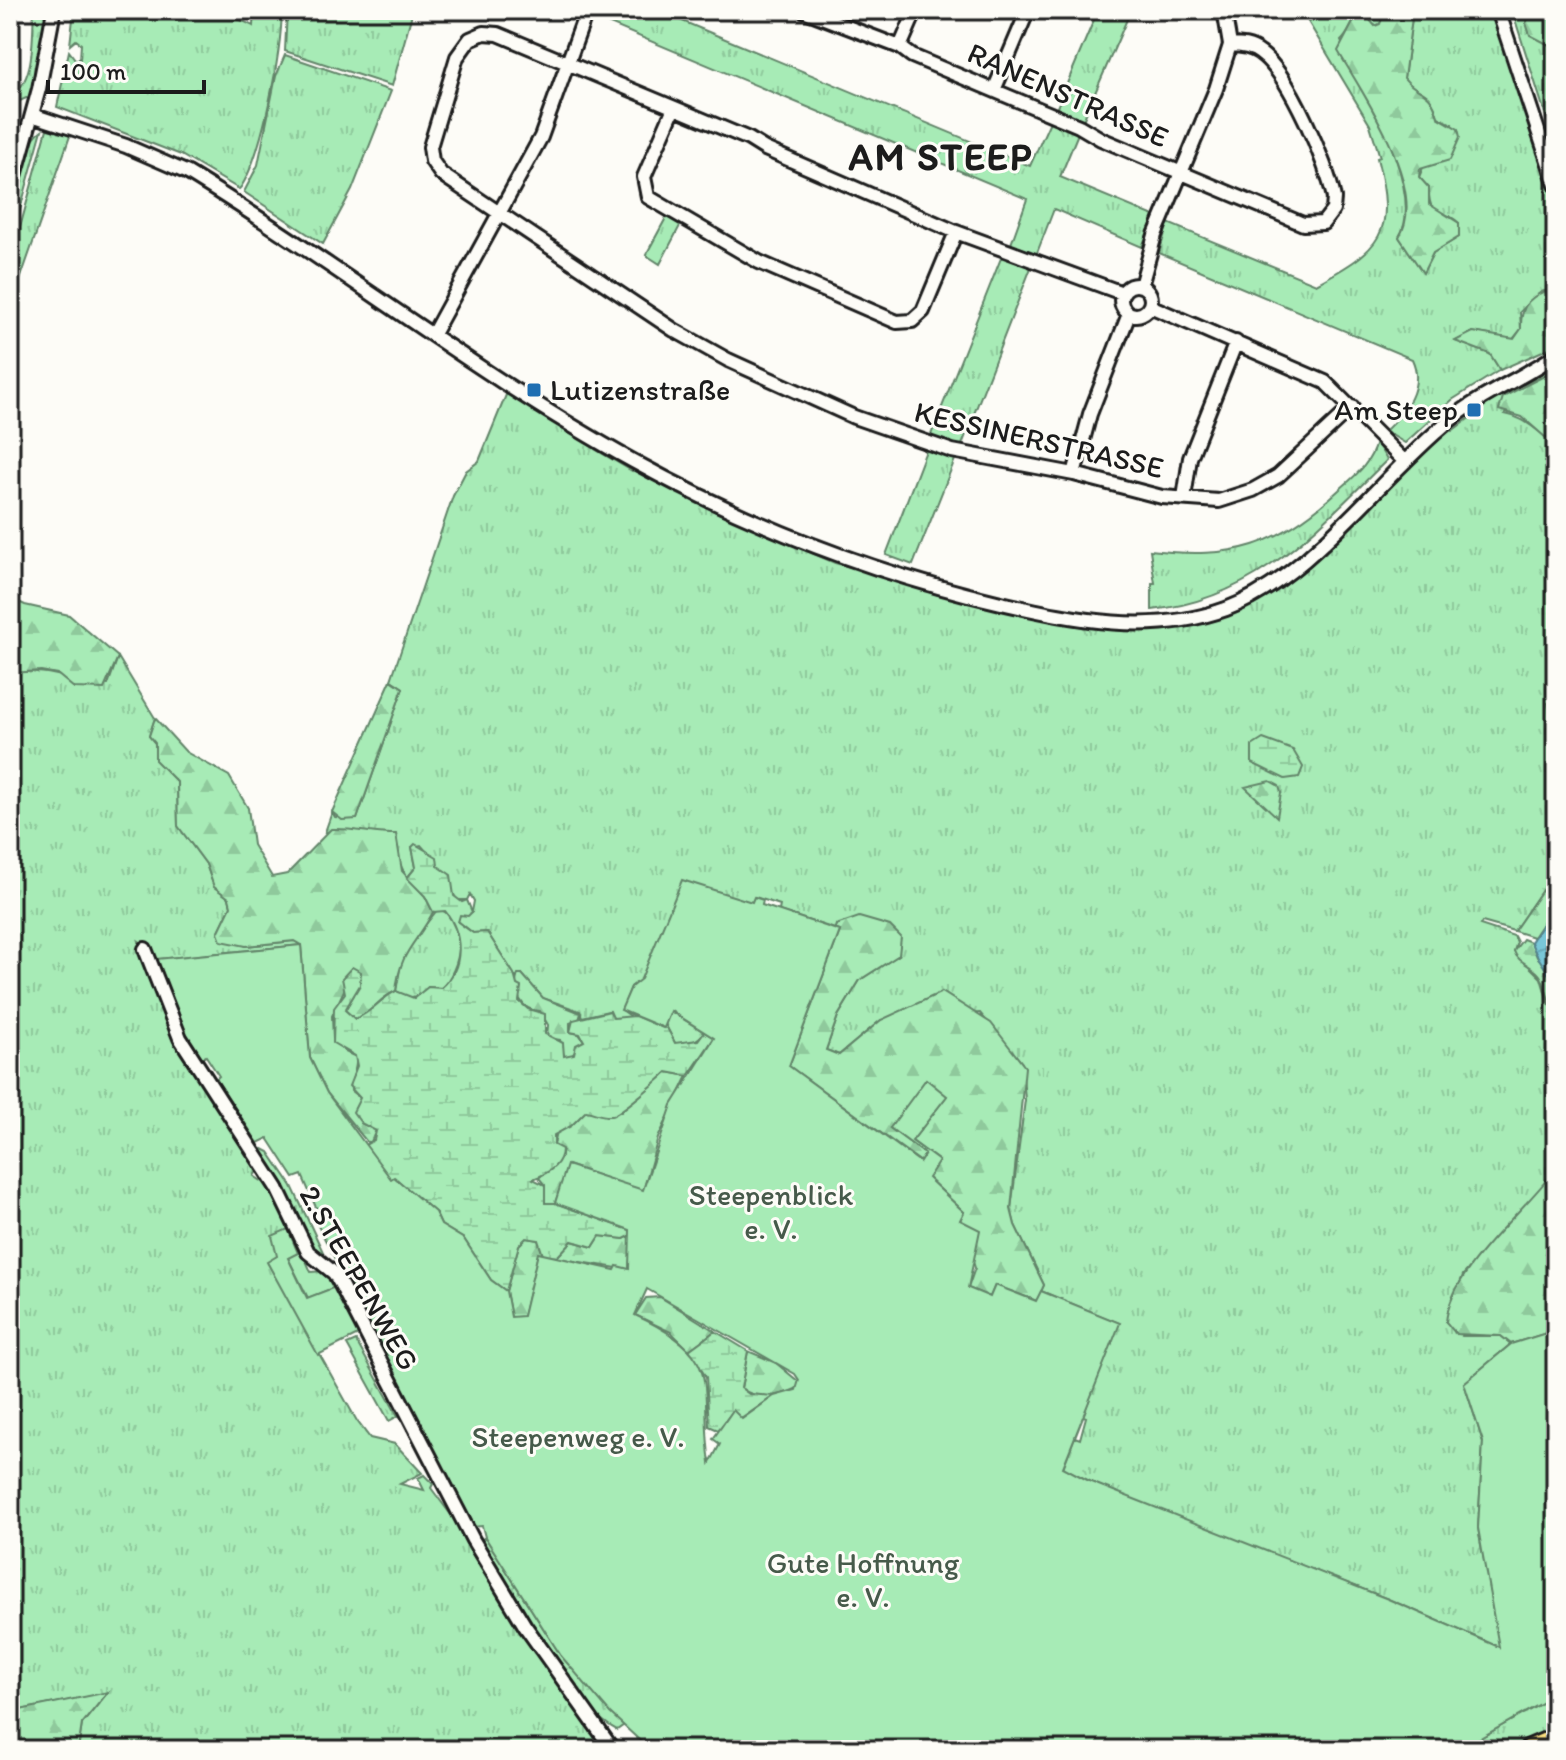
<svg xmlns="http://www.w3.org/2000/svg" width="1566" height="1760" viewBox="0 0 1566 1760" font-family="Itim,sans-serif">
<style>
.grass{fill:url(#grass-tufts);stroke:#628469;stroke-width:2}
.forest{fill:url(#forest-firs);stroke:#628469;stroke-width:2}
.wetland{fill:url(#wetland-marsh);stroke:#628469;stroke-width:2}
.garden{fill:#a7ebb6;stroke:#628469;stroke-width:2;fill-rule:evenodd}
.water{fill:url(#water-waves);stroke:#54838d;stroke-width:2}
.lines{fill:none;stroke-linecap:round;stroke-linejoin:round}
.minor-casing{stroke:#1c1c1c;stroke-width:18}
.primary-casing{stroke:#1c1c1c;stroke-width:26}
.minor{stroke:#fdfcf7;stroke-width:12}
.primary{stroke:#fce080;stroke-width:20}
.poi-dot{fill:#1f6fb2;stroke:#fdfcf7;stroke-width:3}
.labels{text-anchor:middle;stroke-width:6;stroke-linejoin:round;paint-order:stroke}
.street-label{font-size:30px;fill:#1c1c1c;stroke:#fdfcf7}
.poi-label{font-size:30px;fill:#1c1c1c;stroke:#fdfcf7;text-anchor:start}
.park-label{font-size:30px;fill:#465a4a;stroke:#fdfcf7}
.district-label{font-size:38px;font-weight:bold;letter-spacing:2px;fill:#1c1c1c;stroke:#fdfcf7}
</style>
<defs>
<pattern id="grass-tufts" width="24" height="20" patternUnits="userSpaceOnUse" patternTransform="scale(2)"><rect width="24" height="20" fill="#a7ebb6"/><path d="M3 7l-1-3M5 7V3M7 7l1-3M15 17l-1-3M17 17v-4M19 17l1-3" fill="none" stroke="#8fc99c"/></pattern>
<pattern id="forest-firs" width="22" height="20" patternUnits="userSpaceOnUse" patternTransform="scale(2)"><rect width="22" height="20" fill="#a7ebb6"/><path d="M5 1l3.5 6h-7zM16 11l3.5 6h-7z" fill="#8fc99c"/></pattern>
<pattern id="wetland-marsh" width="20" height="14" patternUnits="userSpaceOnUse" patternTransform="scale(2)"><rect width="20" height="14" fill="#a7ebb6"/><path d="M1 5h8M5 5V1M11 12h8M15 12V8" fill="none" stroke="#8fc99c"/></pattern>
<pattern id="water-waves" width="16" height="10" patternUnits="userSpaceOnUse" patternTransform="scale(2)"><rect width="16" height="10" fill="#79c7d8"/><path d="M0 5q4-4 8 0t8 0" fill="none" stroke="#68aab9"/></pattern>
</defs>
<rect width="100%" height="100%" fill="#fdfcf7"/>
<filter id="ink" filterUnits="userSpaceOnUse"><feTurbulence type="fractalNoise" baseFrequency=".0125" numOctaves="2"/><feDisplacementMap in="SourceGraphic" scale="16" xChannelSelector="R" yChannelSelector="G"/><feConvolveMatrix kernelMatrix="1 2 1 2 8 2 1 2 1" color-interpolation-filters="sRGB"/></filter>
<g filter="url(#ink)">
<!-- grass -->
<path class="grass" d="M34,10H48L31,96L15,103L10,96C36,83 32,35 34,10Z
M74,10C128,10 207,0 253,26L254,10H282C281,52 263,153 241,187L239,189L181,155L57,107L69,51L75,59H80L81,44L76,40L70,45Z
M287,10H413L392,86L285,51Z
M595,10H656L1030,166L1051,119L1079,131L1060,177L1154,216L1142,247L1054,209L1035,258L1010,247L1027,199L593,17Z
M1098,10H1131L1082,123L1055,112Z
M1301,10H1385L1380,24L1375,26L1361,12C1351,20 1351,32 1341,41C1362,86 1427,192 1399,237L1423,272L1433,253L1459,237V223C1442,206 1428,220 1429,188L1419,177L1424,165L1438,164L1452,124L1438,117C1430,86 1419,97 1404,78L1413,10H1492L1556,205V288L1541,292L1520,312L1521,329L1513,339L1472,332L1456,341L1490,354L1500,370L1452,400L1405,443L1385,431C1405,412 1425,387 1412,359L1159,253L1168,223L1316,284C1381,249 1397,234 1377,158L1380,157L1370,125Z
M1512,10H1551L1529,17L1556,47V148Z
M285,55L391,91L352,190L323,244L244,192L258,165L276,76Z
M47,129L71,133L10,309V264Z
M42,130L10,246C10,220 19,145 42,130Z
M667,216L681,224L660,264L646,255Z
M1003,253L1032,265L960,450L929,440Z
M1556,364V370L1518,387L1505,414C1528,418 1536,433 1556,441V702L1548,703L1551,720L1556,713V870L1514,931L1482,922L1480,925L1514,936L1517,942L1514,951L1541,978L1548,1002L1556,1013V1168L1536,1197L1463,1275L1446,1322L1462,1336H1501L1511,1344L1464,1383L1483,1442L1478,1528L1500,1648L1388,1599L1120,1496L1063,1468L1075,1437L1080,1439L1086,1417L1083,1416L1119,1323L1041,1291L1044,1285L1015,1225L1011,1209L1025,1100L1022,1063L980,1013L881,1020L839,1055L826,1050L838,1016L860,980L899,955L836,925L835,929L779,911L780,905L755,897L752,902L631,987L622,1010L633,1018H613L609,1011L582,1017L580,1011L543,998L522,974L516,978L487,932L473,933L458,921L460,914L472,912L474,901L470,894L467,900H457L436,862L421,845L412,847L416,867L407,878L399,862L396,835L325,832L332,812L335,817L357,819L403,688L391,680L453,496L466,471L479,461L508,390L597,445L595,449L632,471L635,468L714,511L835,563L1051,619L1099,628L1162,630L1200,624L1269,594L1304,567L1449,428L1452,431L1483,408L1481,404Z
M1376,442L1387,460C1316,529 1257,599 1152,610V583H1155L1150,550C1233,560 1278,547 1340,489C1356,475 1371,463 1376,442Z
M927,448L956,457L913,565L886,555Z
M118,657L155,718L149,736L155,743L156,760L177,782L178,826L206,864L214,887L229,898L231,906L218,933L246,946L294,941L301,945L157,959L182,1026L179,1027L148,947L139,941L157,993L259,1168L254,1176L275,1190L311,1272L323,1271L338,1286L308,1298L288,1258L277,1257L268,1263L357,1421L370,1438L395,1444L422,1473L400,1484L424,1490L418,1478L424,1475L433,1484L431,1488L457,1523L469,1550L474,1552L606,1750H78L82,1724L107,1693L10,1712V673C44,667 74,681 108,685Z
M438,909C471,918 461,971 441,988L428,987L422,994L409,998L396,991L403,953Z
M670,1011L704,1032C698,1042 686,1045 675,1043L665,1024Z
M263,1149L269,1152L292,1186L323,1252V1259L319,1261L258,1152Z
M356,1341L398,1416L389,1421L347,1345Z
M485,1537L561,1656L624,1725L617,1730C573,1709 506,1586 480,1541Z
M1556,1695V1735L1514,1750H1459Z"/>
<!-- forest -->
<path class="forest" d="M1385,10H1413L1404,78C1419,97 1430,86 1438,117L1458,129L1460,137L1450,160L1420,169L1419,177L1429,188V204L1459,223V237L1433,253L1423,273L1399,237C1429,190 1363,94 1338,51L1357,15L1364,13L1375,26L1380,24Z
M1551,10H1556L1555,48L1530,35L1526,23L1529,17Z
M1556,288V345L1500,370L1490,354L1455,341L1473,332L1514,339L1521,329C1520,304 1531,294 1556,288Z
M1556,370V441L1545,437L1522,417L1499,410L1503,397Z
M10,598L25,605L69,615L118,657L104,689L74,688L57,674L41,671L10,673Z
M391,680L403,688L357,819L342,820L332,812Z
M155,718L186,752L229,776L248,808L253,845L272,877L287,874L331,829C355,828 372,834 396,834L402,871L425,896L433,912C416,945 400,950 396,991C377,999 375,1011 355,1019L345,1010L354,995L345,988L332,1016L333,1039L345,1052L356,1057C358,1069 350,1078 351,1091L360,1098L361,1123L376,1130L371,1142H367L327,1093L310,1058L301,945L294,941L246,946L221,941L218,933L231,906L229,898L214,887L206,864L178,826L177,782L155,760V743L149,736Z
M1270,781L1279,786L1281,793L1277,817L1245,787Z
M1556,870V903L1533,937L1514,931Z
M859,917L890,926L901,937L899,955L860,980L838,1016L826,1050L839,1055L881,1020L942,992L991,1023L1025,1067L1011,1209L1015,1225L1044,1285L1037,1301L995,1285L990,1297L968,1288L975,1268L960,1220L964,1212L927,1177L938,1160L912,1141L947,1096L890,1128L925,1154L921,1162L789,1066L840,931L835,929L836,925Z
M1523,939L1531,942L1537,957L1550,970L1556,1013C1547,1001 1547,989 1541,977C1534,965 1518,964 1514,951Z
M518,974H522L543,998L581,1013L579,1020L570,1023V1032L579,1034L584,1041L570,1058L564,1056L560,1040L547,1038L548,1025L540,1011C521,1011 512,991 518,974Z
M667,1072L688,1076L658,1138L643,1191L568,1165L555,1203H545V1185L539,1178C548,1166 555,1172 563,1151L554,1145L557,1131L571,1126L586,1111L621,1112C634,1096 651,1087 667,1072Z
M1556,1168V1330L1511,1344L1501,1336L1456,1334L1446,1322C1451,1267 1524,1213 1556,1168Z
M632,1235L629,1270L556,1258L572,1241L593,1247L600,1236L624,1239Z
M526,1238L538,1240L543,1255L538,1254L523,1317L511,1318L506,1291L519,1245Z
M660,1297L715,1331L689,1350L671,1332L635,1315L646,1298Z
M748,1351L776,1363L799,1382L798,1388C781,1396 757,1401 741,1388Z
M108,1692L82,1724L78,1750H10V1712Z"/>
<!-- wetland -->
<path class="wetland" d="M1263,739L1293,750L1303,767L1299,777L1285,779L1252,763V746Z
M415,844L437,857L438,866L451,875L454,896L462,902L467,900L472,912L468,916L460,915L458,922L473,933L487,932L514,974L517,985L521,987L519,1001L528,1009L545,1014V1034L563,1043L564,1056L574,1054L576,1045L584,1041L580,1034L570,1032L573,1020L610,1011L613,1018L635,1016L663,1028L665,1024L675,1043L698,1040L704,1032L714,1038L688,1076L667,1072C658,1081 620,1114 611,1116C601,1117 594,1112 586,1111L571,1126L554,1135V1145L562,1149C562,1166 544,1175 533,1179L545,1185V1203H555L630,1230L632,1235L624,1239L600,1236L593,1247L572,1241L556,1258L543,1255L538,1240L526,1238L519,1245L506,1291L491,1280L464,1239L441,1225L435,1212L395,1178L391,1180L363,1146L374,1140L376,1131L361,1123L353,1112L360,1098L349,1086L357,1066L355,1056L333,1043L334,1008L345,993L342,978L352,967L361,972L360,985L345,1010L355,1019C373,1012 379,999 396,991L414,998L428,987L441,988C465,968 463,933 445,911L433,912L425,896L407,878L416,867L412,847Z
M715,1331L748,1351L741,1388L749,1394L774,1396L741,1419L733,1411L718,1430L709,1426L706,1377L689,1350Z"/>
<!-- garden -->
<path class="garden" d="M682,880L752,902L754,897L763,900L762,905L840,931L789,1066L920,1162L925,1154L890,1128L926,1079L947,1096L912,1141L939,1161L928,1178L964,1212L960,1220L980,1230L968,1288L990,1297L995,1285L1036,1301L1041,1291L1120,1323L1063,1467L1091,1482L1388,1599L1499,1647L1478,1528L1483,1442L1464,1383L1511,1344L1556,1330V1695L1459,1750H650L610,1713L561,1656L485,1537L482,1526L472,1527L313,1216L318,1212L302,1175L294,1178L268,1138L258,1143L216,1079L219,1076L206,1056L202,1058L184,1030L156,959L301,945L310,1058L327,1093L391,1179L394,1177L435,1212L441,1225L464,1239L491,1280L506,1291L511,1317L523,1316L538,1253L615,1270L617,1266L629,1269L630,1230L555,1203L567,1165L643,1190L672,1105L714,1038L671,1011L664,1028L621,1010L631,987L641,979ZM647,1289L795,1374L799,1380L796,1390L774,1396L742,1419L733,1410L713,1439L720,1444L710,1463C698,1383 728,1358 635,1315Z
M288,1229L298,1253L288,1258L307,1298L338,1286L362,1333L318,1355L267,1262L277,1256L272,1236Z"/>
<!-- water -->
<path class="water" d="M1556,903V994C1550,968 1539,965 1531,942Z"/>
<g class="lines">
<!-- minor casing -->
<g class="minor-casing">
<path id="minor" d="M803,10L900,47L912,56L1079,126L1101,139L1303,224L1323,223L1333,210L1334,198C1327,164 1289,73 1260,53C1251,46 1241,45 1230,45
M1498,10L1556,185
M900,47L916,10
M995,88L1028,10
M673,110L644,177L648,197L759,262L897,322L912,321L923,311L956,232
M32,115L126,146L188,173C339,265 479,376 633,461C749,525 872,573 1001,603C1076,620 1151,636 1226,609C1310,578 1379,478 1449,421C1482,394 1521,379 1556,355
M10,194L39,89L54,10
M1121 300a15 15 0 1 1 30 0a15 15 0 1 1-30 0Z
M1141,286L1155,235L1216,89L1230,45L1224,10
M1122,293L956,232L765,149L749,139L498,34L484,33L470,39L457,57L430,147L432,161L441,174L674,330L728,360L854,417L952,451L1074,474L1162,497L1219,501L1253,490L1278,476L1352,407
M1150,306L1325,382L1405,462
M433,334L541,137L587,10
M1074,474L1090,414L1129,314
M1184,498L1190,458L1236,342
M145,949L180,1038L277,1188L308,1252L334,1273L341,1285L473,1540L525,1626L613,1750"/>
</g>
<!-- primary casing -->
<g class="primary-casing">
<path id="primary" d="M1530,1750L1556,1739"/>
</g>
<!-- minor -->
<use href="#minor" class="minor"/>
<!-- primary -->
<use href="#primary" class="primary"/>
</g>
</g>
<!-- markers -->
<g class="poi-dot">
<rect x="526" y="382" width="16" height="16" rx="4"/>
<rect x="1466" y="402" width="16" height="16" rx="4"/>
</g>
<g class="labels">
<!-- street labels -->
<g class="street-label">
<text transform="translate(1068 95) rotate(24)" y="10">RANENSTRASSE</text>
<text transform="translate(1039 440) rotate(13)" y="10">KESSINERSTRASSE</text>
<text transform="translate(359 1278) rotate(60)" y="10">2.STEEPENWEG</text>
</g>
<!-- poi labels -->
<g class="poi-label">
<text x="550" y="400">Lutizenstraße</text>
<text x="1458" y="420" text-anchor="end">Am Steep</text>
</g>
<!-- park labels -->
<g class="park-label">
<text x="771" y="1205">Steepenblick<tspan x="771" dy="34">e. V.</tspan></text>
<text x="578" y="1447">Steepenweg e. V.</text>
<text x="863" y="1573">Gute Hoffnung<tspan x="863" dy="34">e. V.</tspan></text>
</g>
<!-- district labels -->
<g class="district-label">
<text x="941" y="170">AM STEEP</text>
</g>
</g>
<!-- margin -->
<rect width="1566" height="1760" fill="none" stroke="#fdfcf7" stroke-width="40"/>
<rect x="20" y="20" width="1526" height="1720" fill="none" stroke="#1c1c1c" stroke-width="3" filter="url(#ink)"/>
<!-- scale -->
<path d="M48 80v12h156v-12" fill="none" stroke="#1c1c1c" stroke-width="4"/>
<text x="60" y="80" font-size="24" fill="#1c1c1c" stroke="#fdfcf7" stroke-width="6" paint-order="stroke">100 m</text>
</svg>
